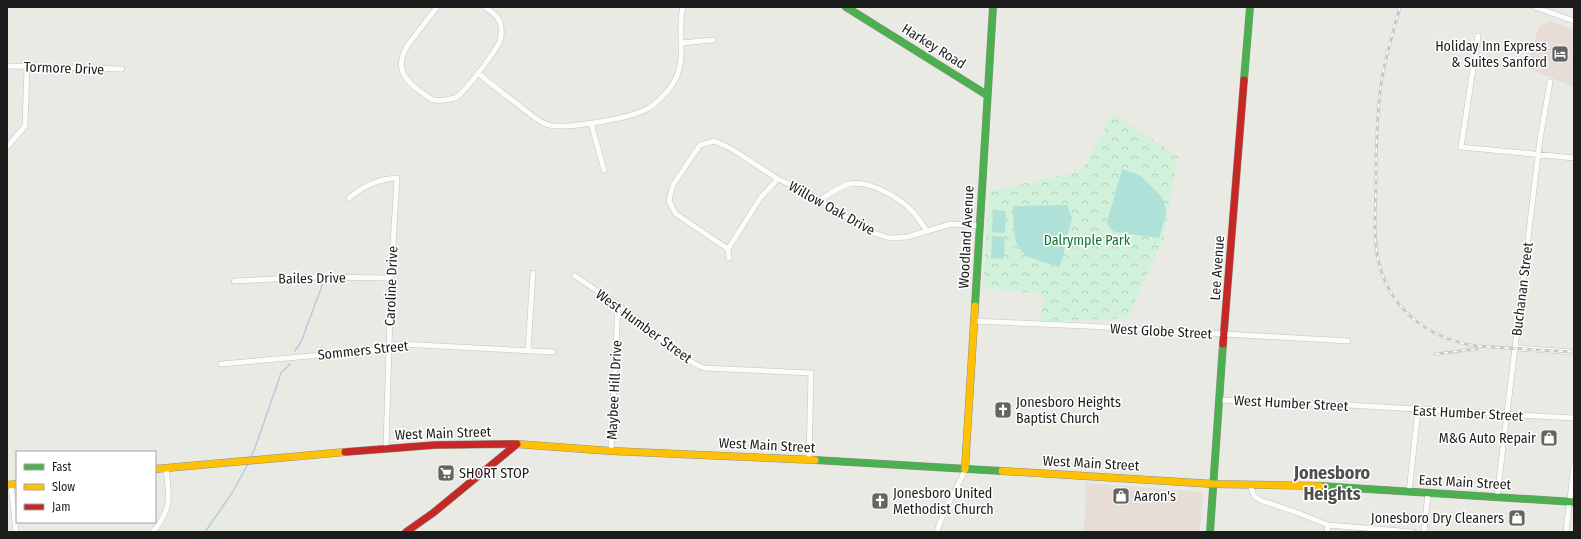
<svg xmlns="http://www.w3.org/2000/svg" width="1581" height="539" viewBox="0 0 1581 539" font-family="'Fira Sans Condensed',sans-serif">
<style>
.commercial{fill:#e8ddd6}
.park{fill:url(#park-crowns)}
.pitch{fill:#b0e1d8}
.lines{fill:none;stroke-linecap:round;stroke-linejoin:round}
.stream{stroke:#b8cbdc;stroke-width:1.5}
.street-casing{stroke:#c3c3c0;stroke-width:6}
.fast-casing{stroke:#8c937d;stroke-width:8}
.slow-casing{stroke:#8c937d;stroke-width:8}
.jam-casing{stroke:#8c937d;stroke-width:8}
.street{stroke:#fcfcfb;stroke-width:5}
.fast{stroke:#4caf50;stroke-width:7}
.slow{stroke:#ffc107;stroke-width:7}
.jam{stroke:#c62828;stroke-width:7}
.rail-casing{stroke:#c9c9c8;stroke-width:3}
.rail{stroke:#fff;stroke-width:1.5;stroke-dasharray:4.5;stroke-linecap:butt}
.labels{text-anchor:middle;stroke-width:3;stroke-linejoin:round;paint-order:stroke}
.street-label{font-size:14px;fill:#1c1c1c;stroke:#fff}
.poi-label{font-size:14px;fill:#1c1c1c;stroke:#fff;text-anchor:start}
.park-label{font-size:14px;fill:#0f7433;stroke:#fff}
.district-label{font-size:18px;font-weight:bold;fill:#4f4f4f;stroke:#fff}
</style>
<defs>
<pattern id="park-crowns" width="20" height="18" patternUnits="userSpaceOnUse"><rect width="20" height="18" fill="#d2f1da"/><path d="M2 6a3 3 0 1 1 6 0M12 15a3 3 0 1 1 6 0" fill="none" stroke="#b4ceba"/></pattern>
</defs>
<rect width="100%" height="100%" fill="#eaeae4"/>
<!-- commercial -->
<path class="commercial" d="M1550,21L1574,30V87L1524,67L1540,26Z
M1086,483L1203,492L1200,532H1084Z"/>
<!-- park -->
<path class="park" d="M1113,114L1178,156L1164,237L1128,318L1040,322L1044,294L983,288L989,191L1081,171Z"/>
<!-- pitch -->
<path class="pitch" d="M1122,169L1141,176L1160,195L1165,204L1166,215L1159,238L1115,232L1110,228L1107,222Z
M1067,205L1072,218L1060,267C1014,255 1014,251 1013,206Z
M993,210L1006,211L1005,233L992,232Z
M992,236L1005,237L1004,259L991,258Z"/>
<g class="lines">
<!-- stream -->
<path class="stream" d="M295,351L301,342L323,283
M250,459L255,448L281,373L290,364
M205,532L232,493L248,464"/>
<!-- street casing -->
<g class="street-casing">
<path id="street" d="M437,7L407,46C395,67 403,79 421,92C425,94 429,99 434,100C441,101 448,100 455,98C463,95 494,53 499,43C502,38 502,28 500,22C498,16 490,11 485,7
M1535,7L1574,21
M1478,36L1461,147L1574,158
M681,43L713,40
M7,66L122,69
M478,73C492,85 507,96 521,107C529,113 537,121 546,124C562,131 630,118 647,109C658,103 672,88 677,76C686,54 677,29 683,7
M591,123L604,170
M7,147L25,126L27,66
M349,198C363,186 378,179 397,178L391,278L386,448
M820,200C829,194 839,187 849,184C869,180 899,197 912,211C918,217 922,224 927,231
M728,249L676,214L669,201L673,185L700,145L714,141L730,148L778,179
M729,258L728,249L761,197L778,179L798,188L820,200L871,232L889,238L907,237L951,224L980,226
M575,276C596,290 617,304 637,319C659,336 678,357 704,368L811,373L809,460
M234,281L315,277L391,278
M974,321L1086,326L1348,341
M1515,348L1574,352
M528,350L533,273
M221,364L379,350L401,344L553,352
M1219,400L1347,405L1574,418
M611,451L618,305
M11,485L16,532
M1250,485L1254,496L1260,500L1298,513L1328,525L1413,532
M1409,492L1418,410
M1497,497L1540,139L1550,82
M153,532C173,507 169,497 166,468
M937,532C943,509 957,491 965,469
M1327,532L1328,525
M1424,532L1428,493
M1566,532L1574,465"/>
</g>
<!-- fast casing -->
<g class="fast-casing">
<path id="fast" d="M846,7L987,95
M1244,80L1250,7
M975,306L993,7
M815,460L1002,471
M1320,486L1574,502
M1210,532L1223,344"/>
</g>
<!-- slow casing -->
<g class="slow-casing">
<path id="slow" d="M516,444L611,451L815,460
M155,469L345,452
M965,469L975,306
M1002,471L1214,484L1320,486
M7,485L17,484"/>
</g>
<!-- jam casing -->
<g class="jam-casing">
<path id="jam" d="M1223,344L1244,80
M345,452L435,445L516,444
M406,532L433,513L517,444"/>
</g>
<!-- street -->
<use href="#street" class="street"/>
<!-- fast -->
<use href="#fast" class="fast"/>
<!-- slow -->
<use href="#slow" class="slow"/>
<!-- jam -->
<use href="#jam" class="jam"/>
<!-- rail casing -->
<g class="rail-casing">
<path id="rail" d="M1400,7C1393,32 1385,58 1381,84C1377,116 1376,148 1376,181C1376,205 1373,230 1377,254C1386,306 1425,338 1476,346L1574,352
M1435,354L1477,349"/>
</g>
<!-- rail -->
<use href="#rail" class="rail"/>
</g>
<!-- icons -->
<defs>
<g id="hotel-square" transform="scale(0.9)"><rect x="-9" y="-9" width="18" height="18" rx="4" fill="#646462" stroke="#fff"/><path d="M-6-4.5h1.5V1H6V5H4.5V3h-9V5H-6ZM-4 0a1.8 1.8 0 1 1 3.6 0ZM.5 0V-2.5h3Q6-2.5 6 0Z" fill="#fff"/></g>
<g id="church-square" transform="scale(0.9)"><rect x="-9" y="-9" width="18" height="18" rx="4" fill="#646462" stroke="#fff"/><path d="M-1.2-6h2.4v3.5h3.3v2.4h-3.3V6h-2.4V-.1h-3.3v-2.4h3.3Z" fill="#fff"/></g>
<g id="shop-square" transform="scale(0.9)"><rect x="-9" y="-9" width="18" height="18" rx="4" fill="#646462" stroke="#fff"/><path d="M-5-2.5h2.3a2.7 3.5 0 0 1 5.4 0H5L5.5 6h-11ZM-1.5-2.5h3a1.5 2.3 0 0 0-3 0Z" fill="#fff"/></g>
<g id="supermarket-square" transform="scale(0.9)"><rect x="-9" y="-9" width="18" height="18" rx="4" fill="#646462" stroke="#fff"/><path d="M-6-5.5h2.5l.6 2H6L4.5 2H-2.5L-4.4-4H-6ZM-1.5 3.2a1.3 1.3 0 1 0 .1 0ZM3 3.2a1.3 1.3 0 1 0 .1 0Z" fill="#fff"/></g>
</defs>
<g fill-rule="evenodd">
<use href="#hotel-square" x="1560" y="54"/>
<use href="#church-square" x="1003" y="410"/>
<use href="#shop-square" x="1549" y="438"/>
<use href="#supermarket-square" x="446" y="473"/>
<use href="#shop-square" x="1121" y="496"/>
<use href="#church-square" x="880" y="501"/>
<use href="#shop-square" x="1517" y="518"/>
</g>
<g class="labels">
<!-- street labels -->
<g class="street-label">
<text transform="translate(934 46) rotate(32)" y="5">Harkey Road</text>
<text transform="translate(64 68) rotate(2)" y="5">Tormore Drive</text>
<text transform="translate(832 208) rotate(29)" y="5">Willow Oak Drive</text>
<text transform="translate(966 237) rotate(-87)" y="5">Woodland Avenue</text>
<text transform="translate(1217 268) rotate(-86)" y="5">Lee Avenue</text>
<text transform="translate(312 278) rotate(-1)" y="5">Bailes Drive</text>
<text transform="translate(391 286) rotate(-88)" y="5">Caroline Drive</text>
<text transform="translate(1522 289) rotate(-83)" y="5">Buchanan Street</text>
<text transform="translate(644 326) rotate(36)" y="5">West Humber Street</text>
<text transform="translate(1161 331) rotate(3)" y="5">West Globe Street</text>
<text transform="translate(363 350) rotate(-6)" y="5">Sommers Street</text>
<text transform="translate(614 390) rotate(-87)" y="5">Maybee Hill Drive</text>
<text transform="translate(1291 403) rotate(3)" y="5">West Humber Street</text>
<text transform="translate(1468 413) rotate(3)" y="5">East Humber Street</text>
<text transform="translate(443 433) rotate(-2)" y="5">West Main Street</text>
<text transform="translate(767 445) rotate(3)" y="5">West Main Street</text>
<text transform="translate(1091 463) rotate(3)" y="5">West Main Street</text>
<text transform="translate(1465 482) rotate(3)" y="5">East Main Street</text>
</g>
<!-- poi labels -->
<g class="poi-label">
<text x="1547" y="51" text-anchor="end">Holiday Inn Express<tspan x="1547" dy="16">&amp; Suites Sanford</tspan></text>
<text x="1016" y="407">Jonesboro Heights<tspan x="1016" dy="16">Baptist Church</tspan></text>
<text x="1536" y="443" text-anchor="end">M&amp;G Auto Repair</text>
<text x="459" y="478">SHORT STOP</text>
<text x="893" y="498">Jonesboro United<tspan x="893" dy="16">Methodist Church</tspan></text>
<text x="1134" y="501">Aaron's</text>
<text x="1504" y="523" text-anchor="end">Jonesboro Dry Cleaners</text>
</g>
<!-- park labels -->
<g class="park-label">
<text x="1087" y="245">Dalrymple Park</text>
</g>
<!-- district labels -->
<g class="district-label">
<text x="1332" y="479">Jonesboro<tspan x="1332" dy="21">Heights</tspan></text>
</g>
</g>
<!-- border -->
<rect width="1581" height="539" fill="none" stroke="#1c1c1c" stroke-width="16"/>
<!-- legend -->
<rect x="16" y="451" width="140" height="72" fill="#ffffff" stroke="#a4a4a4"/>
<rect x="24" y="464" width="20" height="6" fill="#4caf50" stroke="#a4a4a4"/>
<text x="52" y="471" font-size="12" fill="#1c1c1c">Fast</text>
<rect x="24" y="484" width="20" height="6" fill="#ffc107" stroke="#a4a4a4"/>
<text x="52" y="491" font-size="12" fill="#1c1c1c">Slow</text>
<rect x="24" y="504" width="20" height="6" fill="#c62828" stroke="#a4a4a4"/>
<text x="52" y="511" font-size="12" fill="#1c1c1c">Jam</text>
</svg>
